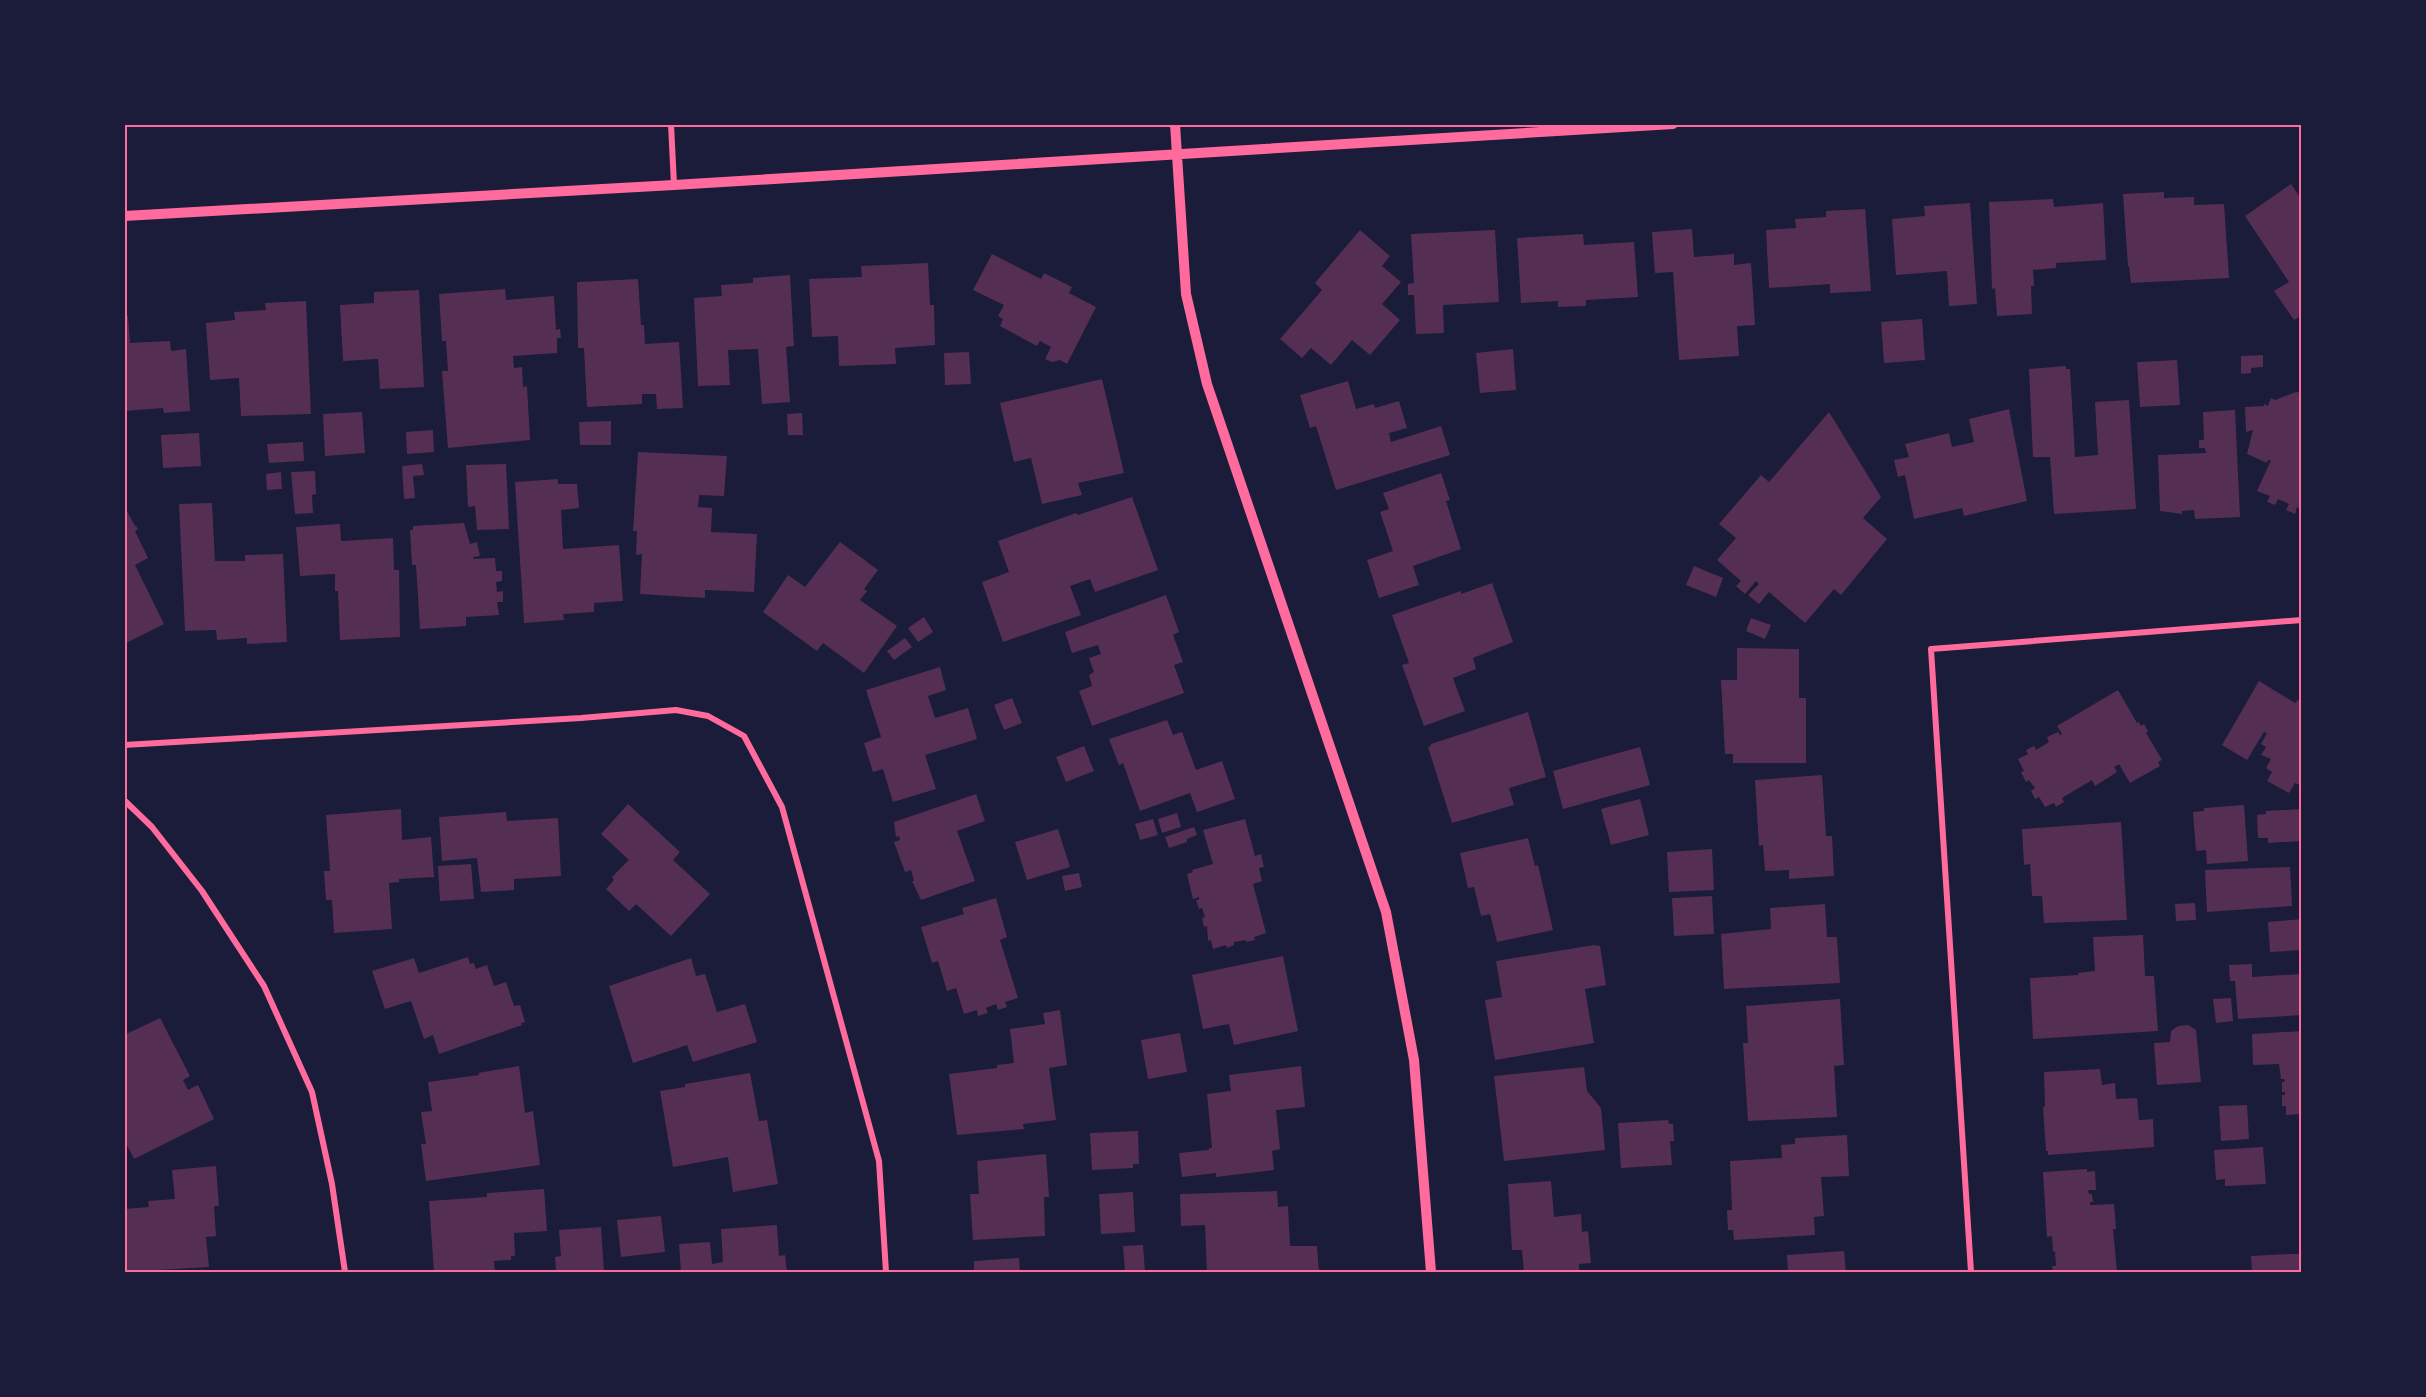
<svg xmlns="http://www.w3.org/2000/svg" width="2426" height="1397" viewBox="0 0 2426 1397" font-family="'Roboto Condensed',sans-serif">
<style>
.building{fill:#542f53}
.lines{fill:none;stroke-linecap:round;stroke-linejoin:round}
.minor{stroke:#ff6b9d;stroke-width:6}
.tertiary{stroke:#ff6b9d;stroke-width:10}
.neatline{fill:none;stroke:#ff6b9d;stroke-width:2}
</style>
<rect width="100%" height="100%" fill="#1b1b3a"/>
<!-- building -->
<path class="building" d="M2291,184L2302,200V315L2294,320L2274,291L2289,282L2245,216Z
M2164,192V198L2194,197V205L2224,204L2229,278L2131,283L2129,266H2128L2123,194Z
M2053,199L2054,207L2103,203L2106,260L2056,263V268L2033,270L2034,286H2031L2032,314L1997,316L1995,288L1992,289L1989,202Z
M1970,203L1977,304L1949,306L1947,271L1896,275L1892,219L1925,216L1924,206Z
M1865,209L1871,291L1830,293V284L1769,288L1766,230L1796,228L1795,219L1826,217V211Z
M1692,229L1694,257L1734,254V265L1751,263L1755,325L1737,326L1739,356L1679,360L1673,272L1655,273L1652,232Z
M1360,230L1390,256L1382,266L1401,282L1382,304L1400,320L1370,355L1352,340L1331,365L1311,348L1302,358L1280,339L1322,290L1315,283Z
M1495,230L1499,302L1443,305L1444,333L1416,334L1414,295H1408V284L1414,283L1411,234Z
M1583,234L1584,245L1634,242L1638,297L1586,300V306L1558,307V301L1521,303L1517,238Z
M992,254L1041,279L1044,273L1072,287L1069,293L1096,307L1067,364L1060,360L1052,362L1045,359L1051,347L1040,341L1037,346L1000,326L1003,319L998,316L1004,305L973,290Z
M928,263L930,305H934L935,345L895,348L896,364L839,366L838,336L812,337L809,279L862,277L861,266Z
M790,275L794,346L786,347L790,402L762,404L758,349L728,350L730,385L698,386L694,298L722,296L721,285L753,283V278Z
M638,279L641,325H644L645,344L679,342L683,408L657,409L656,394H642V404L587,407L584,348H578L577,282Z
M505,289L506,300L554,296L556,330L560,329L561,338H557V353L513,356L514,368L522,367L523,387L527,386L530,440L448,448L442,371H448L446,341H442L439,294Z
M419,290L424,387L380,389L378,359L343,361L340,305L374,303V292Z
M306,301L311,414L241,416L239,378L210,380L206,323L235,320L234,312L266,310L265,303Z
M124,316H128L130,343L170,341L171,351L186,349L190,411L164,413L163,408L124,411Z
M1922,319L1925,360L1884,363L1881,322Z
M1513,349L1516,390L1480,393L1476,353Z
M969,352L971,384L945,385L944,353Z
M2263,355V367L2251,368V373L2241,374V356Z
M2177,360L2180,405L2140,407L2137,362Z
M2066,366V369H2070L2075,457L2098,455L2095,402L2129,400L2136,509L2054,514L2050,457H2033L2029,369Z
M1102,379L1124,473L1078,483L1082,495L1042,504L1031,458L1014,462L1000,403Z
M1348,381L1356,409L1374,404L1375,408L1399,401L1407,428L1389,433L1391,442L1441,426L1450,455L1336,490L1316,426L1310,428L1300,395Z
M2296,392L2302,393V509L2297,507L2295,514L2286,510L2289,504L2278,499L2275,505L2267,502L2270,496L2257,491L2271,460H2268L2267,463L2247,454L2253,430L2246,432L2245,407L2264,406V404L2268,406L2271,398L2275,400Z
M2009,409L2027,501L1964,516L1962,508L1914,519L1905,475L1898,477L1894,460L1909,457L1905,444L1949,433L1952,447L1974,442L1969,419Z
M2235,410L2240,517L2195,519L2194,510L2182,511V514L2160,511L2158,455L2206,453L2205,448H2199V440H2204L2203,412Z
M362,412L365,453L325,456L323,414Z
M1829,412L1881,497L1863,518L1887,539L1841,595L1834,589L1805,623L1769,592L1759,604L1748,595L1759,584L1756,581L1745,594L1736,586L1741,581L1717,560L1736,538L1719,524L1761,475L1769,482Z
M802,413L803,435H788L787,414Z
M611,421V445H580L579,422Z
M433,430L434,452L407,454L406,432Z
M199,433L201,466L163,468L161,435Z
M303,442L304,461L269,463L267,444Z
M638,452L727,456L724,496L699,495L698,507L712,508L711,532L757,534L754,592L705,590V598L640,594L642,554L636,555L637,531H633Z
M422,464L424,475L413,476L415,498L404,499L402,466Z
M506,464L509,529L477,530L475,506L468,507L466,465Z
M315,471L316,494L312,495L313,513L295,514L291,472Z
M281,472L282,489L267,490L266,474Z
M1441,473L1450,500L1446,501L1461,549L1413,566L1419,585L1379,598L1367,560L1393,551L1380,512L1389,509L1383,493Z
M558,479V484H577L579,508L561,510L563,549L619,545L623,601L594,603V612L563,614L564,620L524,623L515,482Z
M1132,497L1158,570L1095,592L1090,579L1070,586L1081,615L1003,642L982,582L1009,572L998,541L1076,513L1078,515Z
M212,503L215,561H245V555L283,554L287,642L247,644V638L217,640L216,630L185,631L179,504Z
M124,506L135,526H136L138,529L135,531L148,558L135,565L164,624L124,644Z
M464,523L470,544L477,542L480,556L473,557L474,559L495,558L496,571H502V581L496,582L497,592L503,591V602H497L499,615L466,617V626L420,629L416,565H412L410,530H413V526Z
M340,524L341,541L393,538L394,570H399L400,637L340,640L338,591H335V574L300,576L296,527Z
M840,542L878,570L864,589L867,591L860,600L897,626L864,673L823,643L817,651L763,612L788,575L805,587Z
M1694,566L1723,578L1716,597L1686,585Z
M1492,583L1513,642L1473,658L1476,669L1453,678L1465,711L1424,726L1402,665L1409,663L1392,615L1461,591V594Z
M1166,595L1179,632L1173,635L1183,662L1174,665L1184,693L1092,726L1079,691L1092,686L1089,675L1094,672L1089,658L1101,654L1098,645L1072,653L1065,632Z
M924,617L933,632L918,642L908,628Z
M1751,618L1771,625L1765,639L1746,631Z
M905,638L912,647L894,660L887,651Z
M1737,648L1799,649V698H1806V763H1733V754H1725L1721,680H1737Z
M940,667L946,690L928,696L935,718L968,708L977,739L925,755L936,789L893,802L883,769L873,772L864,743L881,737L866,690Z
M2259,681L2295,703L2298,700L2302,702V786L2295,783L2289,793L2267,781L2272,772L2266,768L2271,759L2261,755L2266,747L2261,744L2267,733L2264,732L2247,760L2222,745Z
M2118,690L2137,723L2139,722L2141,726L2144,724L2148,731L2146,733L2162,760L2158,762L2160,766L2130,783L2119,764L2114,767L2117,772L2095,786L2092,780L2062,798L2064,802L2056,807L2054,803L2045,807L2039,797L2035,799L2031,791L2035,788L2029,780L2026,782L2021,772L2024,771L2018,759L2028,754L2026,750L2034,746L2036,750L2049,742L2047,737L2058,732L2060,735L2062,734L2057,726Z
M1012,698L1022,723L1004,730L994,705Z
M1528,712L1546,777L1509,788L1514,805L1452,823L1428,747L1431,746V744Z
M1167,720L1173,735L1182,732L1196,770L1222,761L1235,799L1197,812L1190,793L1140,811L1123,763L1119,765L1109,739Z
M1084,746L1094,771L1066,782L1056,757Z
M1640,747L1650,785L1563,809L1553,771Z
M1822,775L1826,836H1832L1834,876L1789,879V870L1765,871L1763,845L1759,846L1755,780Z
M976,794L985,821L957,831L975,881L921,900L912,881H914L911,870L905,872L894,842L900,840L899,836L896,837L894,822Z
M1640,799L1649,835L1611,845L1601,809Z
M628,804L680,852L673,860L710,894L671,936L636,904L629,911L606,889L614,880L612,877L629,860L601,834Z
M2244,805L2248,861L2207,864L2206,850L2196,851L2193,812L2204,811V808Z
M401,809L402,840L431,837L434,877L399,879V882L389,883L392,929L334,933L332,900H326L324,871H330L326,815Z
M2302,809V841L2268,843V838H2258L2257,815L2266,814V811Z
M506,812L507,821L558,818L561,876L514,879V890L481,892L477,858L442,861L439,817Z
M1177,813L1181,827L1162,833L1158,819Z
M1153,819L1158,835L1140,840L1135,824Z
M1245,819L1255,856L1261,854L1264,867L1259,868L1262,881L1253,884L1266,933L1254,937L1255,940L1246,942V940L1234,942V945L1227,948L1226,945L1213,949L1211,940L1208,941L1207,926L1204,927L1202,918L1205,917L1202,908L1199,909L1196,900H1199V897L1193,899L1187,874L1193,872L1192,870L1213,864L1203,830Z
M2121,822L2127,920L2044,923L2042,896H2032L2030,864L2024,865L2022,829Z
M1194,827L1197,835L1187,839V842L1169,848L1165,837Z
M1058,829L1070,867L1027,880L1015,842Z
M1528,838L1535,866L1538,865L1553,930L1497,942L1490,914L1481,916L1474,887L1468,888L1460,853Z
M1712,849L1714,890L1669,892L1667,852Z
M471,864L474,899L440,901L438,866Z
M2290,867L2292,906L2207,912L2205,870Z
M1079,873L1082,887L1065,891L1062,876Z
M1712,896L1714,934L1674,936L1672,898Z
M996,898L1007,937L1000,940L1018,998L1005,1002L1007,1007L998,1010L996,1004L986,1008L988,1013L978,1016L977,1010L964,1014L956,988L947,991L938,961L932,963L921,927L964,914L962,908Z
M2195,903L2196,920L2176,921L2175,904Z
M1825,904L1827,937H1837L1840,983L1724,989L1721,934L1771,929L1770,908Z
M2302,919V950L2270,952L2268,922Z
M2143,935L2145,976H2154L2158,1031L2033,1039L2030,978L2078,975V973L2095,971L2093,937Z
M1594,945L1600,946L1606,985L1585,989L1594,1043L1495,1060L1485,1000L1502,997L1496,961Z
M1283,956L1298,1031L1234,1045L1229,1024L1203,1029L1192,975Z
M468,957L470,964L474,963L476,969L487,965L494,986L506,982L514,1006L520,1005L525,1022L521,1023L522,1025L439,1054L433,1035L424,1039L411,1001L385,1009L372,971L414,958L419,973Z
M691,958L696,976L705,974L717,1012L745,1004L757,1042L693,1062L687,1045L633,1063L609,986Z
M2252,964V977L2302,974V1015L2238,1019L2235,981H2230L2229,965Z
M2231,998L2233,1021L2216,1023L2213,999Z
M1840,999L1844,1065L1834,1066L1837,1117L1748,1121L1743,1043H1748L1746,1006Z
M1060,1010L1067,1065L1049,1068L1056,1120L1023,1124L1024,1129L957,1135L949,1074L997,1068V1065L1014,1063L1010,1029L1045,1024L1043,1013Z
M160,1018L190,1076L183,1080L188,1090L198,1085L214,1119L134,1159L124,1139V1035Z
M2188,1025L2196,1030L2201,1082L2157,1085L2154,1043L2170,1042L2171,1031L2178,1026Z
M2302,1031V1114L2286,1115V1106H2282V1095H2285V1092H2282V1082H2285L2284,1079H2281L2279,1064L2253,1065L2252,1034Z
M1180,1033L1187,1072L1148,1079L1141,1040Z
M519,1066L525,1113L533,1111L540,1165L426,1181L421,1144H426L421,1112L432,1111L428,1082L479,1075L478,1073Z
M1301,1066L1305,1107L1276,1110L1280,1149L1272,1151L1274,1170L1216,1177V1173L1182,1177L1179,1153L1209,1150V1148H1212L1207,1094L1231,1091L1229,1075Z
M1584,1067L1587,1091L1601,1108L1605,1150L1504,1161L1494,1076Z
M2100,1069L2102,1085L2115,1083L2116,1099L2137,1098L2139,1120L2153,1119L2154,1147L2048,1155V1151H2046L2043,1107L2045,1106L2044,1072Z
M750,1073L759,1121L767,1120L778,1184L733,1192L728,1157L673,1167L660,1091L685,1087V1084Z
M2247,1105L2249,1139L2221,1141L2219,1106Z
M1668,1120L1669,1124H1673L1674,1141H1670L1672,1165L1621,1168L1618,1123Z
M1138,1131L1139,1164H1133V1168L1092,1170L1090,1133Z
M1847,1135L1849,1176L1821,1177L1824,1216L1814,1217L1815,1235L1734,1240L1733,1230H1728L1727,1210H1732L1730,1161L1782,1158L1781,1145L1795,1144V1138Z
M2263,1147L2266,1184L2225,1186V1179L2216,1180L2214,1150Z
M1046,1154L1049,1197H1044L1045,1236L973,1240L970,1194H979L977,1161Z
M216,1166L219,1206H214L216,1236L206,1237L209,1267L124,1272V1209L149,1207L148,1201L175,1199L172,1170Z
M2087,1169V1172L2095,1171L2096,1190H2088L2089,1194H2092L2093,1202H2090V1205L2114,1204L2116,1229H2113L2117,1272H2053L2052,1266H2056L2055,1251L2053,1252L2052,1236L2047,1237L2043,1172Z
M1551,1181L1554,1217L1581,1214L1582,1232L1588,1231L1591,1263L1579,1264V1272H1524L1522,1250H1512L1508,1184Z
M544,1189L547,1231L514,1233L515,1256H511V1260L494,1261L495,1272H434L429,1201L487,1197V1193Z
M1277,1191L1278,1207L1288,1206L1290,1246H1317L1319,1272H1279V1270L1207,1272L1205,1225L1181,1226L1180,1194Z
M1133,1192L1135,1232L1101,1234L1099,1194Z
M661,1216L665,1252L621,1257L617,1220Z
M777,1225L779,1256L785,1255L787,1272H681L679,1244L710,1242L712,1264L723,1262L721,1229Z
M601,1227L604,1272H556L555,1257L561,1256L559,1230Z
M1143,1245L1145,1272H1125L1123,1246Z
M1844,1251L1846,1272H1788L1787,1255Z
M2289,1254H2302V1272H2252L2251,1256Z
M1019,1258L1020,1272H974V1261Z"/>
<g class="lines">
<!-- minor -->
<path class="minor" d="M671,124L674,185
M124,745L581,718L676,710L708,716L744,736L782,807L879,1161L886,1272
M124,800L152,827L202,891L264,986L312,1092L332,1184L345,1272
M1971,1272L1931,649L2302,620"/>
<!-- tertiary -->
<path class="tertiary" d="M1175,124L1186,294L1207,384L1386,912L1414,1060L1431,1272
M124,216L674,185L1673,124"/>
</g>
<!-- border -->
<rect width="2426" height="1397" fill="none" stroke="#1b1b3a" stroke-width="252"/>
<rect x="126" y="126" width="2174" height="1145" class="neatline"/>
</svg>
